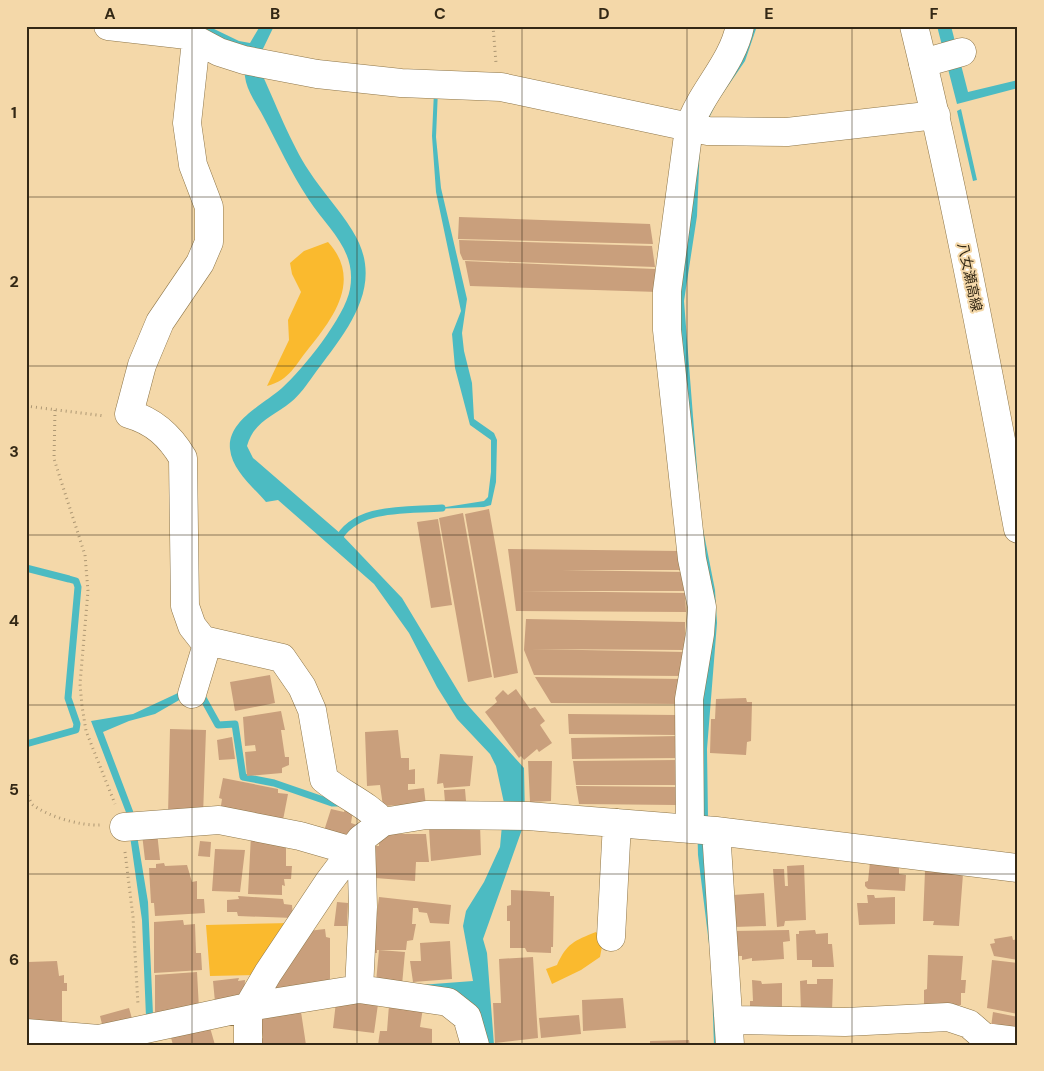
<svg xmlns="http://www.w3.org/2000/svg" width="1044" height="1071" viewBox="0 0 1044 1071" font-family="'DM Sans','Noto Sans JP',sans-serif">
<style>
.green{fill:#faba2e}
.water{fill:#4cbbc2}
.lines{fill:none;stroke-linecap:round;stroke-linejoin:round}
.stream{stroke:#4cbbc2;stroke-width:7}
.building{fill:#c99f7c}
.minor-casing{stroke:#8e7649;stroke-width:29}
.major-casing{stroke:#8e7649;stroke-width:29}
.path{stroke:#ad9773;stroke-width:3;stroke-dasharray:1 4;stroke-linecap:butt}
.minor{stroke:#fff;stroke-width:28}
.major{stroke:#fff;stroke-width:28}
.grid{fill:none;stroke:#332815;stroke-width:1;stroke-opacity:0.55}
.labels{text-anchor:middle;stroke-width:4;stroke-linejoin:round;paint-order:stroke}
.street-label{font-size:14px;fill:#332815;stroke:#f4d8a9}
.neatline{fill:none;stroke:#332815;stroke-width:2}
.grid-label{font-size:16px;text-anchor:middle;font-weight:bold;fill:#332815}
</style>
<rect width="100%" height="100%" fill="#f4d8a9"/>
<!-- green -->
<path class="green" d="M328,242C362,279 334,317 309,348C295,365 290,380 267,386L289,340L288,320L301,292L292,274L290,263L304,251Z
M291,923L259,975L210,976L206,925Z
M596,932L603,941L600,957L581,970L552,984L546,969L557,965C567,943 574,941 596,932Z"/>
<!-- water -->
<path class="water" d="M162,26L212,28L239,41L250,43L260,26H274L260,55L261,72C275,102 291,144 309,171C322,191 339,209 352,230C388,286 345,332 313,376C307,384 300,395 291,402C273,417 254,421 247,446L253,458L341,534L402,598L464,701L524,768L525,821L483,939L487,953L494,1045H480L420,985L473,981L463,926L466,911L484,882L500,847L504,803L496,766L490,754L457,719L437,687L409,633L374,584L278,500L266,502C253,487 232,470 230,449C227,421 264,404 282,388C303,369 345,317 350,289C357,250 328,229 309,200C291,173 278,144 263,116C258,106 249,94 246,82C244,74 244,65 243,56Z
M746,26H757L745,61L717,102L707,122L700,145L697,216L684,301L701,519L715,590L717,623L707,749L708,818L725,1045H714L711,960L698,855L695,727L674,334L701,111Z
M937,26H951L968,92L1018,80V88L957,104Z
M438,90L436,137L441,188L467,299L462,333L464,351L472,383L474,419L494,433L497,440L496,482L491,505L484,507L433,509L484,501L488,497L491,472V440L470,425L455,368L452,334L461,311L436,192L432,136L434,91Z
M961,109L977,180L973,181L957,111Z
M178,693L181,699L155,714L129,721L103,732L133,811L148,902L153,1015L146,1017L142,920L127,815L91,721L133,714Z"/>
<g class="lines">
<!-- stream -->
<path class="stream" d="M337,541C356,505 407,511 442,508
M26,568L69,579L76,581L78,587L68,698L77,724L76,730L26,744
M203,698L218,725L235,724L243,777L274,783L332,803H342"/>
</g>
<!-- building -->
<path class="building" d="M459,217L650,224L653,244L458,239Z
M459,240L652,246L655,267L463,260L460,253Z
M465,261L655,269L658,292L470,286Z
M489,509L518,673L494,678L465,514Z
M463,513L492,677L468,682L439,518Z
M438,519L452,605L431,608L417,522Z
M508,549L681,551L683,570H562L683,572L685,591H521L685,593L686,612L516,611Z
M526,619L685,622V650L531,649L685,652L684,676L534,675L524,650Z
M270,675L275,703L235,711L230,682Z
M535,677L683,679L681,704L551,703Z
M516,689L530,709L535,707L545,721L540,725L552,743L539,752L537,749L524,760L521,756L519,758L485,712L497,702L495,698L503,690L508,695Z
M746,698L747,702H752L751,741L747,742L746,755L710,753L711,719H715L716,699Z
M281,711L285,730H281L285,757H289V765L282,768V773L247,776L245,752L256,751L255,745L245,746L243,717Z
M568,714L677,715L676,735L569,734Z
M170,729L206,730L203,816L168,815Z
M398,730L401,758H409V770L415,769V784H408V790L424,788L426,806L404,808L403,805L383,806L380,785L367,786L365,732Z
M678,736V758L572,759L571,738Z
M232,737L235,759L219,760L217,740Z
M440,754L473,756L470,786L444,788L443,783L437,784Z
M677,760L678,785H576L573,761Z
M528,761H552L551,801L530,802Z
M223,778L278,789V793L288,794L283,820L220,812L222,799L219,798Z
M576,786L676,787L677,805L579,804Z
M465,789L466,801L445,802L444,790Z
M346,808L353,810L351,823L357,825L347,840L323,834L331,809L344,812Z
M480,824L481,855L431,861L429,828Z
M157,832L160,860H145L142,834Z
M387,834H426L429,862H416L415,881L375,878V846H379V838Z
M251,835L286,839V866H292L291,879H284L285,886L282,885V895L248,894Z
M200,841L211,842L210,857L198,856Z
M215,849L245,850L240,892L212,891Z
M870,862L899,865V874L906,875L905,891L868,889L865,886V882L868,881Z
M164,863L165,866L187,865L192,882L197,881V899H204L205,913L155,916L154,903H151L149,868H156V864Z
M804,865L806,920L785,921L784,926L777,927L773,869H784L785,886H788L787,866Z
M925,871L963,874L959,926L933,925L934,921H923Z
M511,890L550,892V896H554L553,947H551V953L527,952L525,948H510V921H507V906L511,905Z
M764,893L766,926L734,927L733,895Z
M867,895H874L875,898L895,897V924L859,925L857,903H868Z
M238,896L283,899L284,904L292,905L293,918L238,916L237,912H227V900L239,899Z
M379,897L451,905L449,924L430,923L427,913L419,912L418,908H413L412,924H416L413,940L407,941L406,950H377V953H372Z
M337,902L348,903L347,926H334Z
M183,920L184,925L195,924L196,953H201L202,970L154,973V922Z
M325,929L326,937L330,938V986L266,993L308,931Z
M789,930L790,941L783,942L784,959L752,961V958L742,960V956H733L732,931Z
M815,930L816,934L828,933V944H832L834,967H812V960H797L796,934H799V931Z
M1012,936L1013,940L1018,939V960L994,956L990,944L995,943L994,939Z
M450,941L452,979L413,982L410,961H421L420,943Z
M379,950L405,952L402,985L376,982Z
M928,955L963,956L961,980H966L965,993H961V1005L924,1006V990L927,989Z
M533,957L538,1038L495,1043L493,1003H501L499,959Z
M992,960L1018,963V1014L987,1008Z
M57,961L59,976L64,975V983H67V991H62V1024L26,1025V1007H29L28,962Z
M197,972L199,1009L155,1016V975Z
M239,978L238,981L245,980L244,996L215,1002L213,981Z
M817,979H833L832,1012H801L800,981L807,980V984H817Z
M752,980L761,981L762,984L782,983V1010L750,1008V1001H753Z
M623,998L626,1028L583,1031L582,1000Z
M336,1002L378,1004L374,1033L333,1028Z
M300,1005L306,1045H257L256,1041L263,1038L258,1012Z
M389,1005L423,1008L420,1027L432,1029V1044L378,1045L380,1031H387Z
M129,1008L133,1022L103,1028L100,1016Z
M993,1012L1018,1017V1034L991,1027Z
M579,1015L581,1034L541,1038L539,1018Z
M209,1024L215,1045H173L170,1034Z
M689,1040L690,1045H650V1041Z"/>
<g class="lines">
<!-- minor casing -->
<g class="minor-casing">
<path id="minor" d="M108,26L187,35L219,52L244,60L317,74L401,83L501,87L708,131L787,132L936,115
M196,41L187,123L193,165L209,207V242L200,263L160,322L142,365L129,414C154,421 170,436 183,458L185,606L192,626L203,640L282,658L302,687L312,710L324,779C343,795 367,804 383,822
M923,63L962,52
M192,694L208,641
M124,827L219,820L300,836L352,851
M690,829L689,699L700,634L702,607L692,559L667,330V291L689,128C701,91 732,65 740,26
M716,831L730,1045
M361,839L363,907L359,989L448,1002L467,1017L475,1045
M611,937L617,823
M728,1015L737,1020L845,1022L948,1017L969,1024L984,1037L1018,1041
M26,1033L99,1039L248,1007L359,989
M248,1045V1007L268,973L328,883L361,839L383,822L426,815L528,816L716,831L1018,868"/>
</g>
<!-- major casing -->
<g class="major-casing">
<path id="major" d="M914,26C955,193 986,361 1018,529"/>
</g>
<!-- path -->
<path class="path" d="M493,26L496,63
M26,406L105,416
M55,410L54,459L85,555L88,591L80,684L82,706L86,731L115,804
M26,791C28,795 30,802 33,805C49,817 81,826 100,825
M125,852L133,917L138,1005"/>
<!-- minor -->
<use href="#minor" class="minor"/>
<!-- major -->
<use href="#major" class="major"/>
</g>
<!-- grid -->
<path class="grid" d="M192,26V1045M357,26V1045M522,26V1045M687,26V1045M852,26V1045M26,197H1018M26,366H1018M26,535H1018M26,705H1018M26,874H1018"/>
<g class="labels">
<!-- street labels -->
<g class="street-label">
<text transform="translate(970 277) rotate(78)" y="5">八女瀬高線</text>
</g>
</g>
<!-- border -->
<rect width="1044" height="1071" fill="none" stroke="#f4d8a9" stroke-width="55"/>
<rect x="28" y="28" width="988" height="1016" class="neatline"/>
<g class="grid-label">
<text x="110" y="19">A</text>
<text x="275" y="19">B</text>
<text x="440" y="19">C</text>
<text x="604" y="19">D</text>
<text x="769" y="19">E</text>
<text x="934" y="19">F</text>
<text x="14" y="118">1</text>
<text x="14" y="287">2</text>
<text x="14" y="457">3</text>
<text x="14" y="626">4</text>
<text x="14" y="795">5</text>
<text x="14" y="965">6</text>
</g>
</svg>
